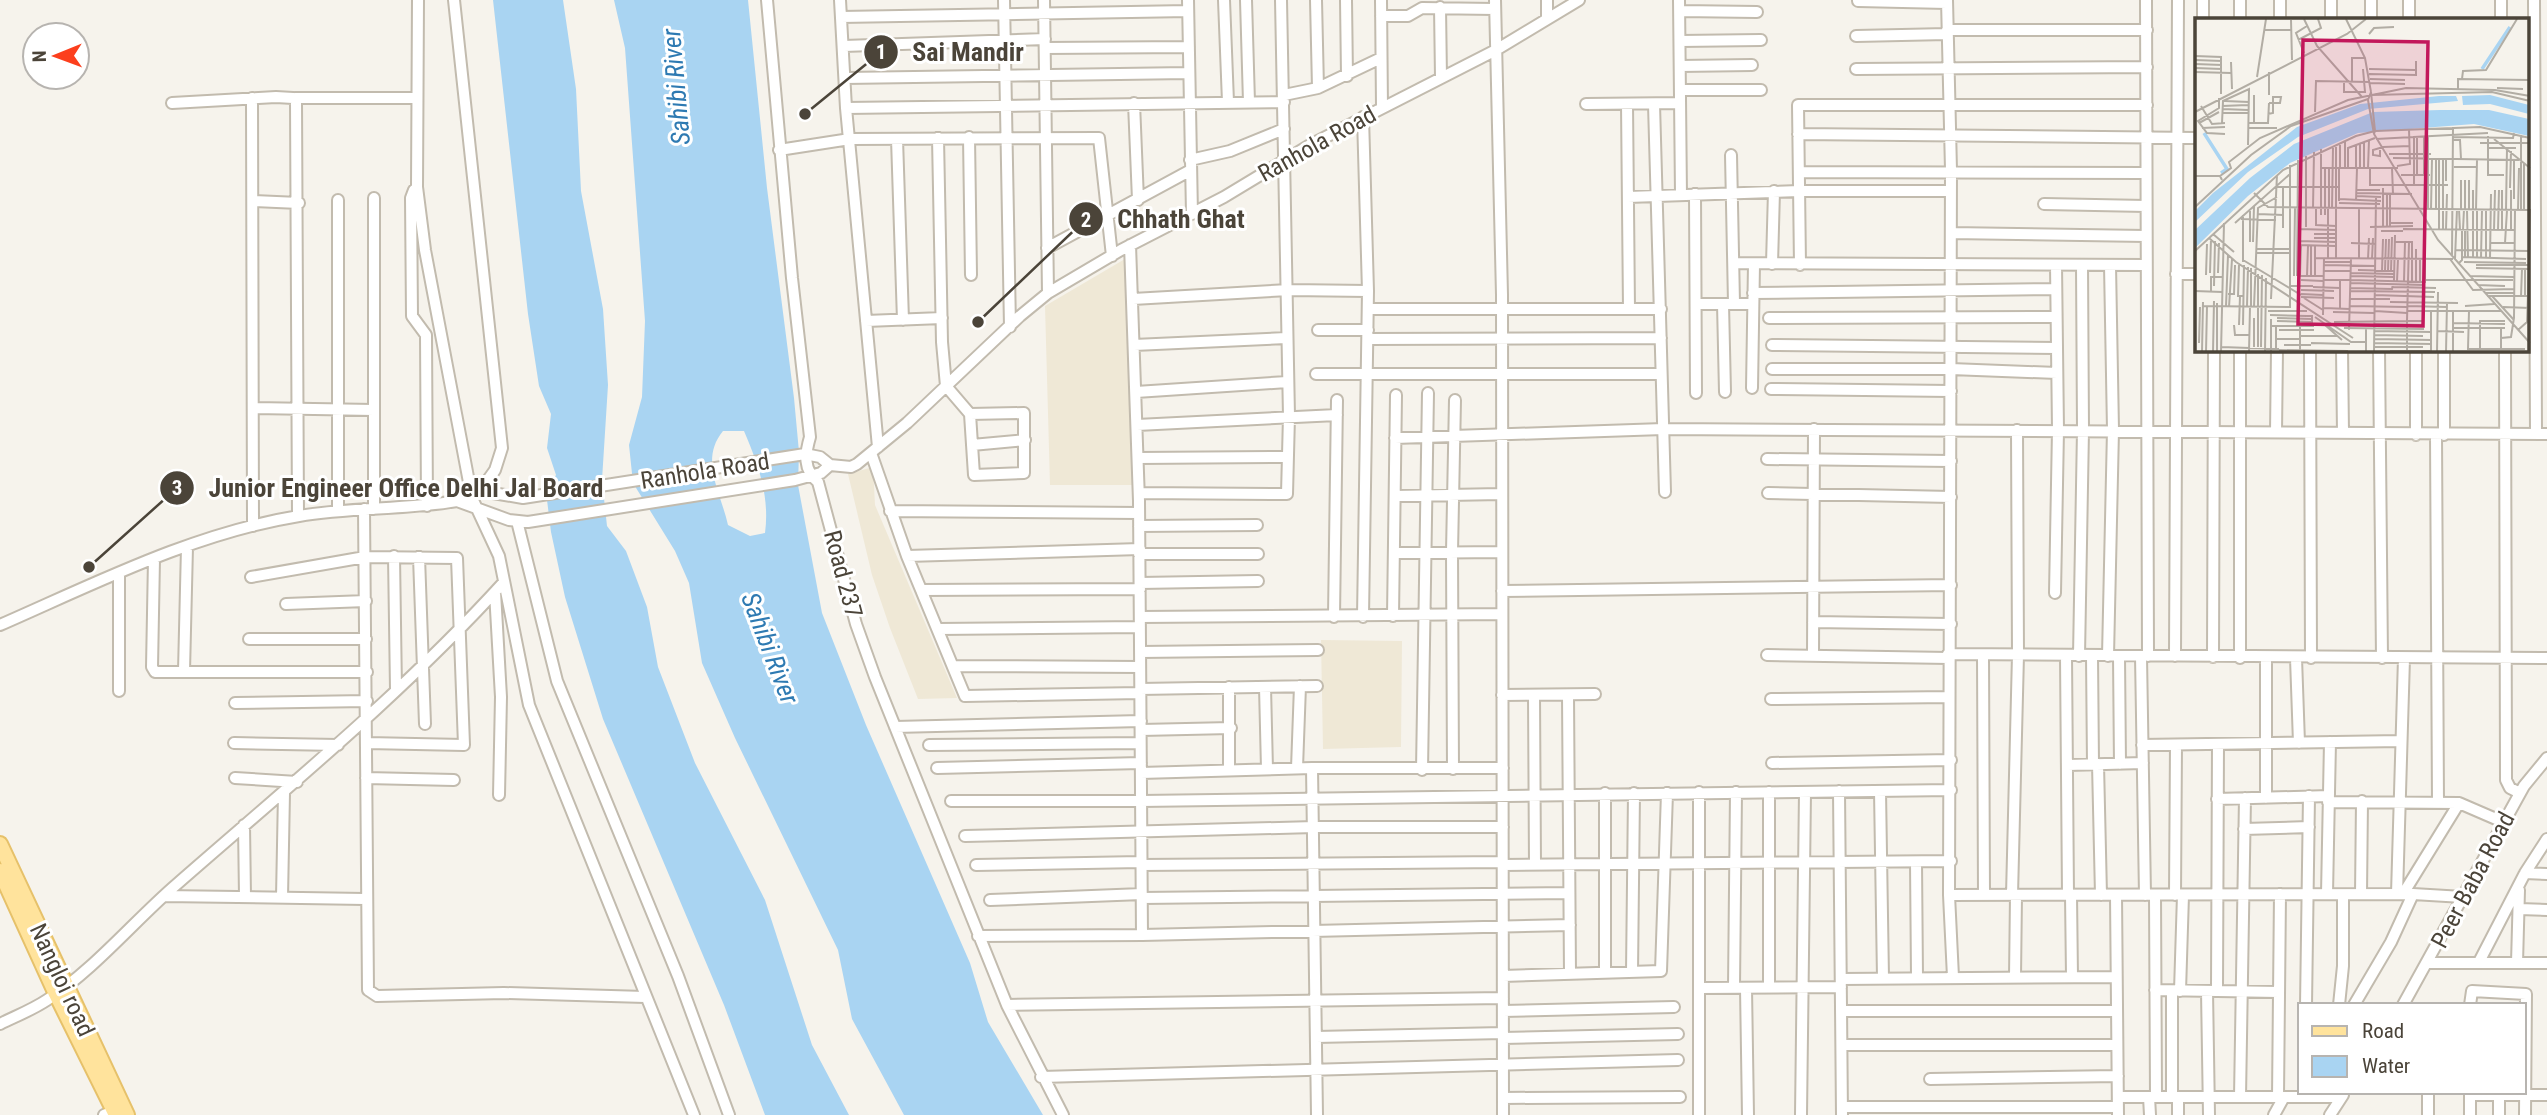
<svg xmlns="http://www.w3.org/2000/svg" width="2547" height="1115" viewBox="0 0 2547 1115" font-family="'Roboto Condensed',sans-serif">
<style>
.education{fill:#efe8d6}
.water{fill:#a9d4f2;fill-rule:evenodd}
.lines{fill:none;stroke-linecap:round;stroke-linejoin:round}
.minor-casing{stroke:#c2bbae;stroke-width:14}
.major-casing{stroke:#e6c16a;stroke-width:18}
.minor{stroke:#fff;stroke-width:10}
.major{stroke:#ffe39c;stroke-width:14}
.labels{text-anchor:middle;stroke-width:6;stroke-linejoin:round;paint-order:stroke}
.street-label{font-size:24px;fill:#4b4439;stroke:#fff}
.water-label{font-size:26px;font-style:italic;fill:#2e7ab2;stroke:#fff}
.inset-river{fill:none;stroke:#a9d4f2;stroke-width:3.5}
.inset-road{fill:none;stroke:#b2ada4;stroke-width:2}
.view{fill:#c2185b;fill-opacity:0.15;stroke:#c2185b;stroke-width:3.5}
.inset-edge{fill:none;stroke:#4b4439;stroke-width:3.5}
.leader{fill:none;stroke:#4b4439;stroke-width:2.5}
.callout-dot{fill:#4b4439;stroke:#fff;stroke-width:2.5}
.mark-label{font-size:21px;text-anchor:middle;font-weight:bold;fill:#fff}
.callout-label{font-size:26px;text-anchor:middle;font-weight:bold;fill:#4b4439;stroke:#fff;stroke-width:6;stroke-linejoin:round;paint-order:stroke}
</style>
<rect width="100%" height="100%" fill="#f6f3ec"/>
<!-- education -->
<path class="education" d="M1130,256L1136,485H1050L1045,306Z
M873,467L875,505L957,698L918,699L890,628L872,575L848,474Z
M1321,640L1402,641L1401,747L1323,749Z"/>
<!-- water -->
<path class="water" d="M493,0H563L576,89L581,191L603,309L608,385L602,480L607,526L626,551L647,607L658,667L695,763L765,900L812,1045L849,1115H765L724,1005L603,719L565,597L551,532L546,492L556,475L547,448L551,414L539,386L528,314Z
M614,0H748L767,188L794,398L799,452L798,485L822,613L866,725L970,963L988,1022L1043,1115H904L852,1019L838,950L735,738L702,663L689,583L675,551L633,483L629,445L642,397L645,321L625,48ZM723,431H744C758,464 770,496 765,533L750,536L728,525C721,493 699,460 723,431Z"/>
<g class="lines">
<!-- minor casing -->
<g class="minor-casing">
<path id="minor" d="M418,0L417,187L425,250L472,498L499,556L529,705L694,1115
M454,0L502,448L495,470L480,491
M767,0L792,278L810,437C805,454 803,470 818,482L856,624L875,677L1007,1005L1063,1115
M840,0L846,108L878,447
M1004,0L1010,327
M1044,0L1048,293
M1188,0L1192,214
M1224,0L1228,102
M1246,0L1249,102
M1316,0L1318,88
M1346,0L1347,76
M1381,0L1382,107
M1495,0L1502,295L1503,1115
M1547,0V19
M1679,0L1681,195
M1947,0L1951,170L1949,895L1953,977
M2146,0L2148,656
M2331,0V19
M2409,0V19
M2534,0L2536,434
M1858,1L1947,3
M1440,7L1441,78
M1680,11L1757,12
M1381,16H1408L1422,8L1495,9
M841,17L1188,11
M2203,19V0
M2240,19V0
M2280,19V0
M2371,19V0
M2501,19V0
M1947,30H2147
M1856,36L1947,34
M1680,41L1761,40
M844,46L1045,39
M1045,48L1189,47
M1680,66L1752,65
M1856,69L2147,67
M845,78L1188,73
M1680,90H1761
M1284,95L1318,88L1381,58
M252,98L253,526
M295,98H417
M172,103L276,97L293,98L296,101L298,516
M1134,103L1138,200
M1586,104L1680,103
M1627,104L1629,309
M1654,104L1665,492
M846,108L1284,102
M1798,134L2197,138
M969,137L971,275
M938,138L942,342L946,386L970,414L974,475L1024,473V413L970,414
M897,139L903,320
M779,150L850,139L1099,138L1112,256
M1731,155L1734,303
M1190,160L1230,151L1284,129
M1799,172L2145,173
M414,190L411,198L412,316L426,335L427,506
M1695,194L1696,393
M1628,197L1799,191H1951
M374,198V509
M253,201L299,203
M2044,204L2146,206
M1951,233L2146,236
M1047,248L1191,170
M1734,263L2146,265
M1772,264L1774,191
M1800,265L1798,105H2147
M2176,274H2197
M1753,293L2056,289
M1133,299L1289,290L1368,291
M1697,304H1753
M1723,304L1725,392
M1368,309H1661
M1769,318L2056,317
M866,321L942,318
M1318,330H1368
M1368,339L1661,338
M1134,345L1286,338
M1772,345L2057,348
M2240,350V658
M2310,350L2311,658
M2342,350L2343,433
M2379,350L2382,658
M2444,350V435
M2505,350L2506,780L2510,788L2520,793
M1772,369H1951L2057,373
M1316,374H1661
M1752,388L1754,264
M1771,389L1951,391
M1136,392L1287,382
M253,408L374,410
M1137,425L1337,415
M2276,432L2277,350
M2416,435V350
M2436,435L2438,803
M1395,438L1663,429L2547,434
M972,445L1025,440
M871,453L907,556L965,696L1140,693
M805,454L820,457L830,465L821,473L795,480L528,522L509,520L457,501L469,489L523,498Z
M1138,458L1288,457
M1767,459L1951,461
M830,465L851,467L857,464L907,423L1020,316L1048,293L1121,250L1224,197L1310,145L1496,50L1579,0
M1139,493L1287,494L1289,416L1281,0
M1768,493L1951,497
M1395,496L1501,494
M364,509L368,990L377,996L504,993L645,997
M338,511V200
M890,511L1139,513
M517,521L557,681L678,976L729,1115
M1139,526L1257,525
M1395,553L1501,552
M1139,554H1258
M394,556L396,690
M907,556L1140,549
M419,557L425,724
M154,559L152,667L155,672H367
M119,573V691
M251,577L365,557L457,558L464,745L367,743
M1140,583L1258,581
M921,590L1140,589
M1502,591L1951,585
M495,592L501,697L499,795
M2055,593L2058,430L2056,265
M286,604L366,601
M1393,616L1396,395
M1140,617L1502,614
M1334,617L1337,400
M1363,617L1368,291L1363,117
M1813,622L1951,624
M0,625C96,583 194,533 299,516C351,507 405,510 457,501
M938,629L1140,627
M249,639H366
M1140,652L1318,650
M1948,654L2547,658
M1767,655L1949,658
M1983,655L1984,895
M1813,656L1814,429
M2066,656L2068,895
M2079,656L2083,430L2082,265
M2092,656L2093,764
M2108,656L2113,430L2110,265
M2119,656L2120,764
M2141,656L2145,895
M2175,656L2178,0
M2213,657L2214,350
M2266,658V798
M2296,658L2299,743
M953,666L1140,667
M184,671L187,547
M1265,687L1267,769
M1140,689L1317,686
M1502,695L1595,694
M1534,695L1535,864
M1568,695L1570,974
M1771,699L1949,697
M235,703L367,701
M895,727L1141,721
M1141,730L1231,728
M234,743L338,745
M929,745L1140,743
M2142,745L2401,741
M1772,763L1951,760
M2098,764L2101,895
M2068,765L2143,763
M937,768L1141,763
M1297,768L1300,686
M1312,768L1317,1115
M1453,769L1452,552L1455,400
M1229,770V687
M1422,770L1428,393
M1141,773L1312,768H1503
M235,778L297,782
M366,778L454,780
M1839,791L1842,1115
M1880,791L1883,978
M1699,792V1115
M1769,792V987
M1605,793V973
M2217,799L2329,796
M951,801H1141L1951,790
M2328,802L2459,803L2503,822
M244,825L245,897
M2244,829L2309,827
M965,836L1314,827H1503
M1916,862L1917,977
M976,865L1141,862
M1141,865L1503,862
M1503,865L1951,861
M2525,873L2547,874
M2327,894L2330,742
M2361,894L2362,801
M2397,894L2404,658
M2403,894L2459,803
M1949,895L2413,894L2463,897
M2012,895L2018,655L2017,430
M2071,895L2072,977
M2116,895L2118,1115
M2155,895L2156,1097
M2175,895L2176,745
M164,896L365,899
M282,897L284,793
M1142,898L1569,893
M990,900L1142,894
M2519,909L2547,910
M1142,935L1570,925
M978,936L1142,935L1139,501L1130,245
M2479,962L2525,873L2547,839
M2429,963H2547
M2517,963L2519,890
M1632,972L1634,793
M1503,976L1661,971L1667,793
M2015,977L2016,895
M1841,979L2116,977
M1734,987L1736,792
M1699,988L1841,987
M1746,988L1748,1115
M2155,990L2279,992
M2180,991L2183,895
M2207,991L2209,1115
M2217,991L2218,744
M1007,1005L1503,998
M2306,1005L2309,796
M2339,1005L2343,966V895
M2354,1005L2391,942L2413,894
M2403,1005L2524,786L2547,758
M2470,1005L2472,991L2526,994L2525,1115
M1503,1011L1674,1007
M1841,1011H2116
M0,1024C16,1016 32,1010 47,1000C94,970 135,920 177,884C289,786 404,692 504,582
M1316,1037L1503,1033
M1503,1038L1678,1034
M1842,1045H2117
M1041,1077L1678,1060
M1930,1079L2118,1076
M2428,1092V1115
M2470,1095H2547
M2118,1097H2341
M2149,1097L2150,1115
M2172,1097V991
M2240,1097L2245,798
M2278,1097L2280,894
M1503,1098L1680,1097
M1842,1107H2118
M104,1115L114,1111
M1801,1115L1805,792
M2178,1115V1097
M2274,1115L2284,1097
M2330,1115L2343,1095
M2470,1115V1092
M2499,1115V1092"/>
</g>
<!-- major casing -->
<g class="major-casing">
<path id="major" d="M0,844L127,1115
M0,871L56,994L116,1115"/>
</g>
<!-- minor -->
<use href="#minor" class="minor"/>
<!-- major -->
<use href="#major" class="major"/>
</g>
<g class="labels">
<!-- street labels -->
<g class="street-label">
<text transform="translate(1317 144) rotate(-29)" y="8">Ranhola Road</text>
<text transform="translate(705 471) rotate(-9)" y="8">Ranhola Road</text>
<text transform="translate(843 574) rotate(75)" y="8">Road 237</text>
<text transform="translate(2473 880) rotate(-62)" y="8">Peer Baba Road</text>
<text transform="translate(62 980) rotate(65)" y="8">Nangloi road</text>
</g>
<!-- water labels -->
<g class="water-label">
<text transform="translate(676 87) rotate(-95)" y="9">Sahibi River</text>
<text transform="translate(770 648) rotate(69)" y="9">Sahibi River</text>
</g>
</g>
<!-- overview -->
<g transform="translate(2195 18)">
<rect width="334" height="334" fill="#f6f3ec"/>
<path d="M295,77L334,87V96L295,86L268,87L267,78ZM244,78H261L263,83L173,91L103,119L53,154L0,204V193L18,175L102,109L165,86ZM245,92H294L334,101V118L279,106L163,115L95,145L53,178L0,230V212L55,160L99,126L178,94Z" fill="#a9d4f2"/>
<path class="inset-river" d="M287,51L315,9M9,115L32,151L26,155"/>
<path class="inset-road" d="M109,1L122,28L167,79M151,1L170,40L176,74M96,2L97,42M70,12H96M174,16L179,10L199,9M103,22L126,10L123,1M109,35L101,15L112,8M0,38L26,39V76M0,42L27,43M36,44L37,71M0,46L27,47M0,50L27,51M174,51L220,52M0,54L36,55M74,54V77M174,56L221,57V43M62,59L71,1M175,61L210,62M267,61L268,53L291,52L322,1M149,64V74H170L168,51M157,64V40H170M175,65L210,66M302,70L328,71M263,71V61L335,62M176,74L180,113L179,116L173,82ZM177,77L297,74L335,83M24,80V90L3,103L12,115L30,116M30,83L54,84M6,88L17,106L30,105M27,88L53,87M27,91L53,92M0,94L152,16L171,1M120,94L121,63L175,64M27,95H53M73,96L78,95V79H86L85,85H74M4,105L24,94M27,105L28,83L54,71L53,127M53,105H73L74,85M59,105V77M7,110L30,109M53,110H82M179,116L243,222L335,325M326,117V192M293,118V157H309M258,119L318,120L319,115M181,121L293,115M299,121L335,150M258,122H265L266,141M150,123V150M169,124V150M285,125H333M145,127V150M293,130H321M126,131V150H203M185,132V138L178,137V132L188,129L215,128M194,136H236M111,138V209M198,140L324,142M241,141V191M248,141V211M251,141V163M329,145V192M202,148L215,146L214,111M259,149H281M126,150V197M153,150V130L180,120M161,150V128M165,150V126M173,150L174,122M175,150V167H253M197,150L198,176M206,157H235M222,157V118M229,157V118M0,158H25M27,162L25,158L36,150L34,144L65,120L153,82L211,70L300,72L335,78M266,162V191M270,162V191M219,167V118M82,169H144M315,170L316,133M161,172H185M278,172V240M59,175L73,189L334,192M161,175L217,176M161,178L186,179M144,181L186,183M319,181V142M144,183V150M161,183L162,150M144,185L185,186M0,189L56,137L96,108L173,81M118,190L119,134M121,190V207L141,208M134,190V150M137,190L138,130M233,191V118M236,191L237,141M264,191L265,212M274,191V162M272,192L273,240M281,192L282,142M311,192L312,130M323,192L324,150M63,196L88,197M130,197V150M46,201L81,202M40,205L95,156M195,205H218M175,209L218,208M188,209V170M192,209V176M195,209V176M88,210V170M103,211L141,212M208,211L320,212M244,211V141M251,211L252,176M268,212L269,191M299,212L300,172M303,212L304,172M307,212V172M316,212V172M186,213H208M18,216L39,234M119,216H141M14,220L41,244L158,320M119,220H141M103,223L141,224M55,224V191M58,224L59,188M200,224H217V263M214,224L212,303H229M156,225L181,226M295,225H320M310,225L312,192M103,227L141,228M62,231H95M261,232L335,233M0,233L88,152L161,118L180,113L285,109L335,120M62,235H95M257,237L258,109M267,239L331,241M120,240L258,241M133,240V190M141,240V129M270,240V212M282,240V192M286,240L287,192M291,240V192M295,240L296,176M164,241V191M173,241L174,220M177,241L178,220M255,241L278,272L319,271M260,241L262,191M48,242L106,277M334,243L335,191M48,244V197M129,244H155M269,244L331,245M263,246L267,242V212M44,247L43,278H48M129,247L181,248M281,247H335M281,250L334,251M163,252L199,253M129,253H155M187,253L188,221M190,253L191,221M193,253L194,221M196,253L197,219M15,255L16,221M23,255L24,225M156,255L199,256M11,257L12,226M99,258L100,190M102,258L103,142M103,258H129M105,258L106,227M112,258L113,228M116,258V228M120,258V228M156,258L199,259M274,258L319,259M106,262L128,263M129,262H155M155,262L230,264V241M230,262H318M199,263L200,217M202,263L203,241M209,263L210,224M221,263V231M225,264V241M155,265L229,267M282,267L310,268M19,268L20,223M95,268H118M118,269L145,270M198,269L241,270M155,270L197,271L198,266M106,272L139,273M0,273L27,274M16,273V259H28M155,273L240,274M290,275H319M33,276H39L40,247M106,276L128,277M180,277L239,279M292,278H335M297,278L319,302M326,278L327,251M330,278V251M106,279L139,280M109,280L128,292M76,281L82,157M155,281H195M195,284L263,285M8,288L95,289V147M31,288L33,237M52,288L53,249M155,288L212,289M212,288L252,289M270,288L299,286M34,289L37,241M56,289V250M59,289L63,190L82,179M63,289V256M308,289L335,290M129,290L155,291M145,291V262M73,293H112M180,293L212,295M212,293H306M274,293L273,331H298M138,294L179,295M75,297L112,298M128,297L129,240M120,299L156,324H171M82,300L117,301M82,303L117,304V298H112M139,304L212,303V334M258,305L310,306M179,306L229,307M39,307L40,317H54M44,307L45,278M48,307L49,247M130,307L147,322M76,308H119M149,310L229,311M258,310H310M84,312H119M154,312L156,240M323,312L332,304L334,247M179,313L236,314M243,313L269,314M179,317L228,318M105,318H143M306,320L316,319L319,300L320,192M81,321H105M179,321L236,322M4,325L5,289M116,325L155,326M179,325L236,326M89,327H116M26,329L84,331M59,329V300M63,329V290M66,329L67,257M179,329H228M81,330V307M298,331H330M84,332L153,333M285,332V303H310M306,332V310M195,333H235M7,334L8,284M11,334L12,288M18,334L19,283M22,334V285M26,334L29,205M54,334L55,289M70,334L71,260M76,334V301M105,334V308M171,334V310M179,334L181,179M236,334V293M242,334L243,274M251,334L252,285M258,334V293"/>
<path class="view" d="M108,22L233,24L228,308L103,306Z"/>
<rect width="334" height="334" class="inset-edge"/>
</g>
<!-- callouts -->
<path class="leader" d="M805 114L881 52M978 322L1086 219M89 567L177 488"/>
<g class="callout-dot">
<circle cx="805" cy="114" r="7"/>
<circle cx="978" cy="322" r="7"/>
<circle cx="89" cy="567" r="7"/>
<circle cx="881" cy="52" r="18"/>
<circle cx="1086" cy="219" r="18"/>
<circle cx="177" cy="488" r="18"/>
</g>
<g class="mark-label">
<text x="881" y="59">1</text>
<text x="1086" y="227">2</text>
<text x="177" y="495">3</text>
</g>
<g class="callout-label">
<text x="968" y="61">Sai Mandir</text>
<text x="1181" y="228">Chhath Ghat</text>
<text x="406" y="497">Junior Engineer Office Delhi Jal Board</text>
</g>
<!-- legend -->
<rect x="2298" y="1003" width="228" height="91" fill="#ffffff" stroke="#b7b4b0" stroke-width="2"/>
<rect x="2312" y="1026" width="35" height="10" fill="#ffe39c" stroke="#b7b4b0" stroke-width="2"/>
<text x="2362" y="1038" font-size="21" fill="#4b4439">Road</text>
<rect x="2312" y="1056" width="35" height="21" fill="#a9d4f2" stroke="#b7b4b0" stroke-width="2"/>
<text x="2362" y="1073" font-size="21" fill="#4b4439">Water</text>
<!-- north arrow -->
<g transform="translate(56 56) rotate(269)"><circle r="33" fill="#ffffff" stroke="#b7b4b0" stroke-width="2"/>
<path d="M0-5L12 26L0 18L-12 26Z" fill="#fc3f1d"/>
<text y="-10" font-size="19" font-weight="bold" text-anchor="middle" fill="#4b4439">N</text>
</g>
</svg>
